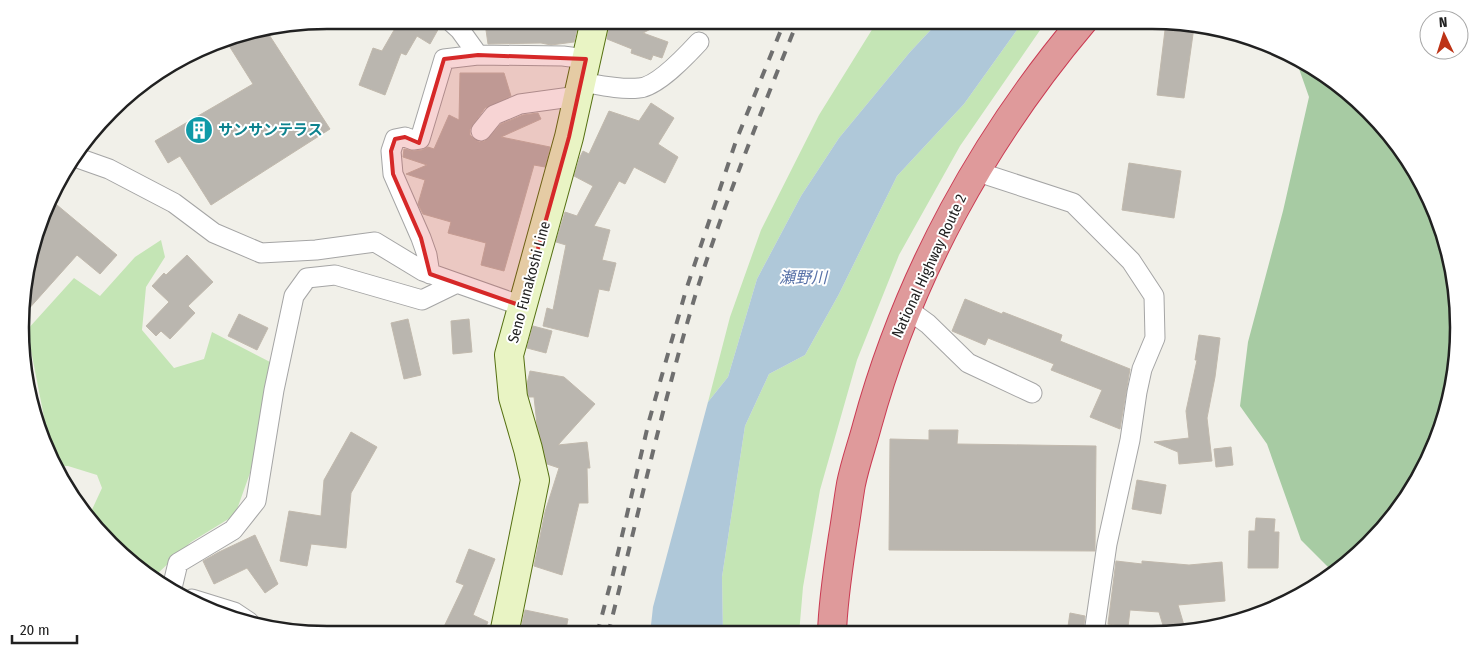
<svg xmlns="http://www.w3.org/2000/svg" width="1479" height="655" viewBox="0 0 1479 655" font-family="'Fira Sans Condensed','Noto Sans JP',sans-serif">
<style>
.grass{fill:#c4e5b5}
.forest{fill:#a7cba3}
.water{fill:#afc8d9}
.building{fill:#bab6af;stroke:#c1b9ad}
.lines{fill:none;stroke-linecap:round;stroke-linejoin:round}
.street-casing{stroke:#a5a5a5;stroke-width:21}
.secondary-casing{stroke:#557011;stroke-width:30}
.highway-casing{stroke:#ca3b53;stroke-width:30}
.street{stroke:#fff;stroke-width:19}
.secondary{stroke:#e9f4c4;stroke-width:28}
.highway{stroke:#df9a9b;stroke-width:28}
.rail{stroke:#6f6f6f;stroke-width:4;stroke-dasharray:10 10;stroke-linecap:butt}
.marked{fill:#d62828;fill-opacity:0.2;stroke:#d62828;stroke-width:4;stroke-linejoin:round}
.labels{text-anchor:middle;stroke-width:4;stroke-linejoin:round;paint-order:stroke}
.culture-label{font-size:15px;font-weight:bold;fill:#0d838f;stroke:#fff;text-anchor:start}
.street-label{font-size:15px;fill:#212121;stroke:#fff}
.water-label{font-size:16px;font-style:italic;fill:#5771a8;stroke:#fff}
.rim{fill:none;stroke:#212121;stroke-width:2.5}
</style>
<rect width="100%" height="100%" fill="#f1f0e9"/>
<!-- grass -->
<path class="grass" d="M878,20H940L910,52L839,138L801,196L757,279L728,377L708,402L730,317L761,230L819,115Z
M1024,20H1047L960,146L899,255L857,360L820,490L803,587L799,634H723L722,577L745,426L769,374L805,355L839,294L897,176L964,104Z
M161,240L165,257L146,287L142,330L174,368L204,359L212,332L272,363L266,398L250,473L235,515L191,542L156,575L140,571L90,514L102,488L97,475L68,466H55L51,453L27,330L74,278L100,296L135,257Z"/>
<!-- forest -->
<path class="forest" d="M1297,63L1354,97L1427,192L1458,308L1443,427L1396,514L1335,574L1301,540L1267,444L1240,406L1248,342L1283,211L1309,97Z"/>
<!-- water -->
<path class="water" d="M940,20H1024L964,104L897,176L839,294L805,355L769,374L745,426L722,577L723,634H650L653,607L708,402L728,377L757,279L801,196L839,138L910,52Z"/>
<!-- building -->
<path class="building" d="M388,20H438L440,26L430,44L417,36L406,55L401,53L385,95L359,85L373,48L382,51L397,25Z
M560,20H579L574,42L551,45L541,43L488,44L486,30Z
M610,20H668L643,33L668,42L662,58L653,55L651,60L631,53L632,49L607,39Z
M1166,22L1194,27L1184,98L1157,95Z
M266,30L330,129L211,205L180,156L168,163L155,141L253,84L228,44L243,34Z
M460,73H504L511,96L485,108L470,129V135L474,139L479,142L485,141L501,124L523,115L538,113L541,119L501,137L550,147L545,167L534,165L504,271L481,265L486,243L448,233L451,222L423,214L418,204L425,180L406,174L427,165L403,157L404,149L414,151L422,150L428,147L434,149L449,115L459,120Z
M651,103L674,118L658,144L678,157L665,183L634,167L625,184L619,181L594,226L610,230L602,260L616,263L609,291L599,289L588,337L543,326L547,308L553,310L566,245L556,242L565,212L577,216L593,186L574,176L580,157L583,151L589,154L609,111L639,121Z
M1129,163L1181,171L1174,218L1122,210Z
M51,200L117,255L100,274L77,255L26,312V268Z
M187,255L213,282L188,306L195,313L170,339L161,331L156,336L146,326L169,302L152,286L164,273L166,275Z
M965,299L1002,314L1003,312L1062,335L1060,341L1130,369L1120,429L1090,417L1102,390L1051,370L1054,364L988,338L985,345L952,331Z
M239,314L268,328L257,350L228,336Z
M408,319L421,375L404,379L391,323Z
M469,319L472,352L453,354L451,321Z
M533,326L552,331L546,353L527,348Z
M1199,335L1220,338L1215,377L1207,418L1212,461L1179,464L1178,452L1154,442L1189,438L1186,411L1197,360H1195Z
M530,371L564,377L595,404L558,445L587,442L590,468H587L588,503H579L562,575L534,566L545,512L559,468L547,464L537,425L534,397H529L528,394L527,384Z
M929,430H958L957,444L1096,446L1095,551L889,550L890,439L929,440Z
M351,432L377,447L351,493L346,548L311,544L307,566L280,561L289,511L321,516L324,480Z
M1231,447L1233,465L1216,467L1214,449Z
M1137,480L1166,485L1161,514L1132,509Z
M1256,518L1275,519L1274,532H1279L1278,568H1248L1249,531H1255Z
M255,535L278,584L265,593L247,568L214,584L203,561L219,552Z
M469,549L495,559L473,615L488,622L482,635H440L464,585L456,582Z
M1116,561L1142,564V561L1189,565L1222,562L1225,601L1178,605L1186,632H1165L1159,612L1130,610L1128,627L1108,624Z
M525,610L568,619L565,634H520Z
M1070,613L1085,616L1083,633H1067Z"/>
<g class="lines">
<!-- street casing -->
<g class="street-casing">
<path id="street" d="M449,20L460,30L478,55L563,56L586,59
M581,82C599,85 620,90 639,88C657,87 687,55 699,42
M481,131L494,115L520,104L578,96
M75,157L109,169L174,203L214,233L261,253L316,250L375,242L423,271L522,306
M975,171L1073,203L1131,261L1154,296L1155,338L1142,369L1137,392L1130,440L1107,544L1094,633
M430,274L427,255L421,238L393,174L391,151L395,139L405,137L413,140L420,139L444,59L478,55
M906,308L928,324L968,363L1032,393
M172,588L178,563L233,530L256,501L274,390L294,296L307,278L335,275L422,300L457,283
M192,599L234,612L249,622"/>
</g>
<!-- secondary casing -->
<g class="secondary-casing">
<path id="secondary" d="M504,634L535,480L528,449L513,397L509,355L569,137L595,20"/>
</g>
<!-- highway casing -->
<g class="highway-casing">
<path id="highway" d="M832,633C833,600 838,569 843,536C846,519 848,501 851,484C855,464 862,445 867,426C908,276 984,138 1084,20"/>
</g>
<!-- street -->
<use href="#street" class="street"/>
<!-- secondary -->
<use href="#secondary" class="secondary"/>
<!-- highway -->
<use href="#highway" class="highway"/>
<!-- rail -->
<path class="rail" d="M597,634L613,574L649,421L686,290L736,141L785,20
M608,634C637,520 662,406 696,293C725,201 762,110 798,20"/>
</g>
<!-- marked area -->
<path class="marked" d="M478,55L586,59L569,137L522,306L430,274L421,238L393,174L391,151L395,139L405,137L419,143L444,59Z"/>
<!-- icons -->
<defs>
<g id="building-disc" transform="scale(1.4375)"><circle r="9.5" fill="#0f9aa8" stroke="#fff"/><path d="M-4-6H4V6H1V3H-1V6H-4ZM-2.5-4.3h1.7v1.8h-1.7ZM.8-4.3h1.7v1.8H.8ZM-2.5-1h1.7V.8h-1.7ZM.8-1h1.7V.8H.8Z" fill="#fff"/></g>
</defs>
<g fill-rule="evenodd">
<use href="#building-disc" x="199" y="130"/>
</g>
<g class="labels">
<!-- culture labels -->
<g class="culture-label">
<text x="218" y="135">サンサンテラス</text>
</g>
<!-- street labels -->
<g class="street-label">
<text transform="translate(929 266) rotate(-65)" y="5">National Highway Route 2</text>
<text transform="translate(529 282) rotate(-75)" y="5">Seno Funakoshi Line</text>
</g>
<!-- water labels -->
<g class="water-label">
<text x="803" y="283">瀬野川</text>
</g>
</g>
<!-- crop -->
<path d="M0 0H1479V655H0ZM327 29H1152A298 298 0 0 1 1450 327V328A298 298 0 0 1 1152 626H327A298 298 0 0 1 29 328V327A298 298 0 0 1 327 29Z" fill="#fff" fill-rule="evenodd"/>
<path class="rim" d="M327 29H1152A298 298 0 0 1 1450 327V328A298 298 0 0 1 1152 626H327A298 298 0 0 1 29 328V327A298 298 0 0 1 327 29Z"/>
<!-- north arrow -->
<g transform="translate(1444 35) rotate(356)"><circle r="24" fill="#ffffff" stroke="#a6a6a6"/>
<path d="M0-4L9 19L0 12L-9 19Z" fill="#bd3316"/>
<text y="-8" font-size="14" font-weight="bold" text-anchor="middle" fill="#212121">N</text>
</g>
<!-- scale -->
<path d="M12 635v8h65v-8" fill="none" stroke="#212121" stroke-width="2.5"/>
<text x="20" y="635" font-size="15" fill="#212121" stroke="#ffffff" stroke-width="4" paint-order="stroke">20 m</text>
</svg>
